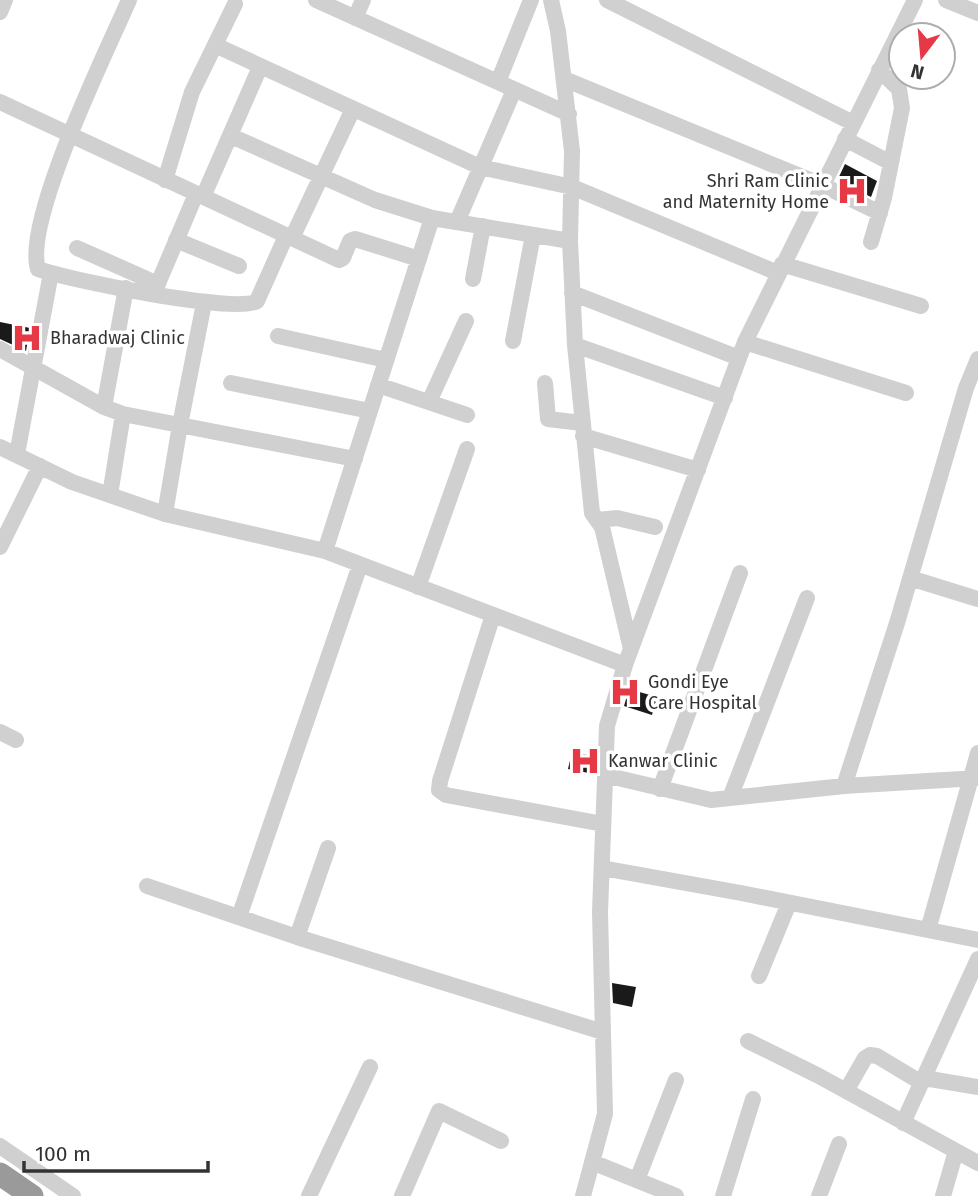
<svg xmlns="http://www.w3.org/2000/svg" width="978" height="1196" viewBox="0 0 978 1196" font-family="'Fira Sans',sans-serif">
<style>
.building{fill:#1a1a1a}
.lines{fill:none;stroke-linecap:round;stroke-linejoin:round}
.minor{stroke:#d0d0d0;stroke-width:16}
.highway{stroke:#9a9a9a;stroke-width:23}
.labels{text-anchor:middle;stroke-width:7;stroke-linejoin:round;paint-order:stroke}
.poi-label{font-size:18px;fill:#333;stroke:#fff;text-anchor:start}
</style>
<rect width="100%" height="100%" fill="#fff"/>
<!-- building -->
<path class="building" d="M845,164L877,181L871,197L837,181Z
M0,322L30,328L26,351L0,339Z
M629,689L657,697L652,715L624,706Z
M572,752L595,756L594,774L568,769Z
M612,983L636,987L632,1007L613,1003Z"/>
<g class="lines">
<!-- minor -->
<path class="minor" d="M129,0C107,51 23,221 38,269C65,279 240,315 257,301L286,236
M316,0L569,114
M551,0L558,31L572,151L570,241L575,345L725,398
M607,0L853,123
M946,0L978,13
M0,12L5,0
M355,18L363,0
M215,45L480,167L572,187L778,273
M564,79L822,185L880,213
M498,82L531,0
M0,102L339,260L343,258L350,241L355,239L419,259
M231,136L375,200L432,218L570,241
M845,139L891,163
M165,180L192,92L235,4
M203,197L260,67
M457,222L514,90
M292,238L353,109
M176,240L239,266
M871,242L884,198L902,108L899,89L879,70
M77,248L158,284
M782,264L921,306
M473,279L483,226
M154,293L196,194
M572,293L739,358
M278,336L386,360
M513,341L533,235
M745,342L906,393
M575,345L592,513L602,527L631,649
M0,349L104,407L123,414L355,459
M231,383L370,411
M545,383L548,419L582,423
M378,385L467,415
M429,402L466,321
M104,407L126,288
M583,436L698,470
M0,447L72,482L165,514L325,551L625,665
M17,454L51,273
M110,495L123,414
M165,514L180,425L204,303
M598,520L617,518L655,527
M0,547L40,466
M325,551L432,218
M910,578L978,599
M418,587L467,449
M493,615L440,781L439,790L446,795L603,824
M0,732L16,740
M605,775L711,800L844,786L978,778
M844,786L897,623L966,388L978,359
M660,789L740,573
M730,798L807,598
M602,868L741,893L978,940
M147,886L297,937L603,1032
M239,917L360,565
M928,930L978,753
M297,937L328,848
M759,976L789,903
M748,1041L817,1075L978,1163
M924,1078L978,1087
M846,1091L865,1058L870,1055L877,1056L922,1083
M903,1123L978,959
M0,1146L73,1196
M592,1162L676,1196
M637,1180L676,1080
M309,1196L370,1067
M402,1196L439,1111L501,1141
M583,1196L605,1114L600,912L607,726L625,665L745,342L915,0
M723,1196L753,1099
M819,1196L839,1144
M943,1196L956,1151"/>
<!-- highway -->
<path class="highway" d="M0,1174L32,1196"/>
</g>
<!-- icons -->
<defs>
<g id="hospital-bare" transform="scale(2.415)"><path d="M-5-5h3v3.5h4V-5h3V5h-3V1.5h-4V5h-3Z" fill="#e63946" stroke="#fff" stroke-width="2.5" paint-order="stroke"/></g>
</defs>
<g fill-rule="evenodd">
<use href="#hospital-bare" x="852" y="191"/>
<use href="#hospital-bare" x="27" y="338"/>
<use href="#hospital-bare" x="625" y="692"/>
<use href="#hospital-bare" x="585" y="761"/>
</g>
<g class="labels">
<!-- poi labels -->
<g class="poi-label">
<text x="829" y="187" text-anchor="end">Shri Ram Clinic<tspan x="829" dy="21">and Maternity Home</tspan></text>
<text x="50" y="344">Bharadwaj Clinic</text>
<text x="648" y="688">Gondi Eye<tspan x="648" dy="21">Care Hospital</tspan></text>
<text x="608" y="767">Kanwar Clinic</text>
</g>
</g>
<!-- north arrow -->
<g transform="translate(922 56) rotate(196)"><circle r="33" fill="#ffffff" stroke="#adadad" stroke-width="2"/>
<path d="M0-5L12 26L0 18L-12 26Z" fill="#e63946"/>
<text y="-10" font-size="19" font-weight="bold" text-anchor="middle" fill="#333333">N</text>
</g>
<!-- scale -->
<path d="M24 1161v10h184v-10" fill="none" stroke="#333333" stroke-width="3.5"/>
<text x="35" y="1161" font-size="21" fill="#333333" stroke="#ffffff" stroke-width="5" paint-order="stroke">100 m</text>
</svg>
